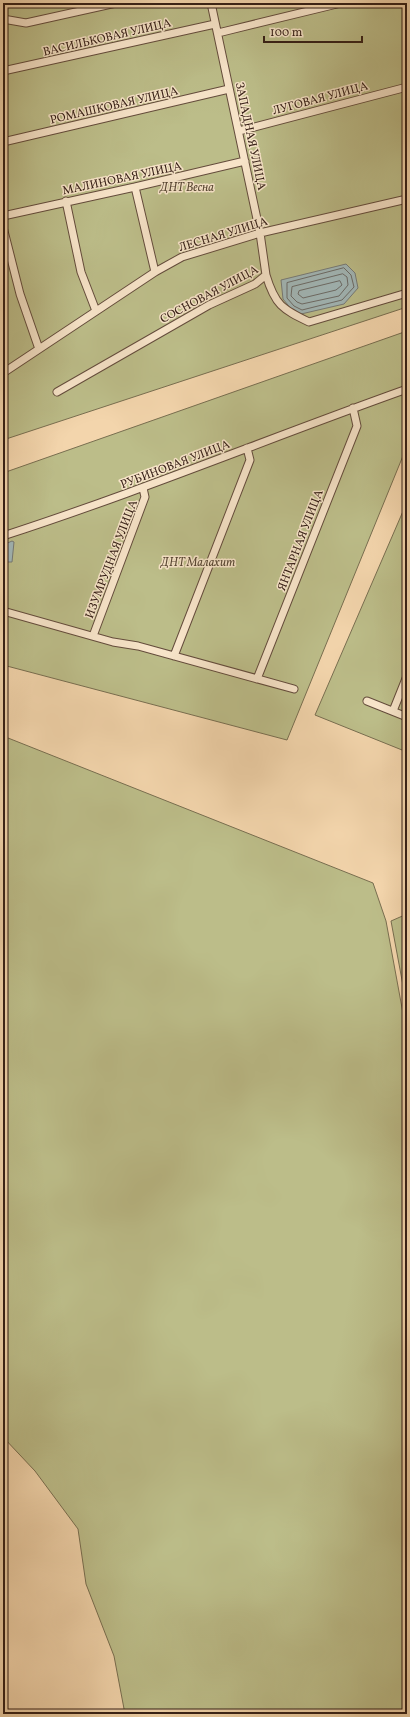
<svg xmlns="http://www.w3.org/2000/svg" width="410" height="1717" viewBox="0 0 410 1717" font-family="Vollkorn,serif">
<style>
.green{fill:#bcbd89;stroke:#786e50}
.water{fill:#a1b6b6;stroke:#767a76}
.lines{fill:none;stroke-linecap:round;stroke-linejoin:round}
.shore{stroke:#6b6a66;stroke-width:1}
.minor-casing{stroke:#644c3c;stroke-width:9}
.minor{stroke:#f7e4c9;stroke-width:7}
.labels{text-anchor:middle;stroke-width:3;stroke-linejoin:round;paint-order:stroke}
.street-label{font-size:12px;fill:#351f16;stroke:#f7e4c9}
.park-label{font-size:12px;font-style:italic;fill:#574633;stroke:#f7e4c9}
</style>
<rect width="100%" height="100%" fill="#f3d5ac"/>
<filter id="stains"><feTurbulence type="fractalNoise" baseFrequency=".005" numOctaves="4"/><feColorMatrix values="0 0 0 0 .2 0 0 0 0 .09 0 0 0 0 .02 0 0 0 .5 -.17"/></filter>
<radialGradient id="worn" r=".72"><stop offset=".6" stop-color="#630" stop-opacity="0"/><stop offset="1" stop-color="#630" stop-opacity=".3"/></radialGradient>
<!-- green -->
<path class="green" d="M3,3H407V307L3,440Z
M407,331V446L287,740L3,665V473Z
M407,502V752L315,715Z
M3,736L373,883L386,921L407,1035V1714H125L114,1656L86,1584L78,1529L35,1471L3,1437Z
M407,914V1007L391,921Z"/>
<!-- water -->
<path class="water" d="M346,264L355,273L358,288L344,304L301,314L292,310L283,299L281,280Z
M12,541L14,542L12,562H3V545Z"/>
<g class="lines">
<!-- shore -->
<path class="shore" d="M344,268L351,275L354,287L342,300L302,310L294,306L287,298V283Z
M343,274L347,277L348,285L339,296L302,304L297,302L291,296L292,287Z
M340,281L342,285L336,290L303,298L298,294L299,291Z"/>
<!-- minor casing -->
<g class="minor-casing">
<path id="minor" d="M211,3L260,233L266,275
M3,19L26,23L116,3
M218,33L341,3
M3,71L215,24
M239,131L407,87
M3,142L229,89
M135,187L155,272
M66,201L81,272L96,311
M3,216L135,187L245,161
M3,227L20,294L39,349
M3,373L155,272L182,257L260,233L407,199
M57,392L209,305L255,284L266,275C275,305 282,309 309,322L407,293
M3,536C139,492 272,437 407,389
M3,611L113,642L138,646L294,689
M93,636L145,497L143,488
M174,656L250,460L247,448
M257,679L357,426L353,408
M367,701L407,717
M393,711L407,676"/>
</g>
<!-- minor -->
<use href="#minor" class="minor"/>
</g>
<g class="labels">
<!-- street labels -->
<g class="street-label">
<text transform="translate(107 37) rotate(-13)" y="4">ВАСИЛЬКОВАЯ УЛИЦА</text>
<text transform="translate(320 98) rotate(-15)" y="4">ЛУГОВАЯ УЛИЦА</text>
<text transform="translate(114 105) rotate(-13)" y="4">РОМАШКОВАЯ УЛИЦА</text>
<text transform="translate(251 136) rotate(78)" y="4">ЗАПАДНАЯ УЛИЦА</text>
<text transform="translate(122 178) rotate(-12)" y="4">МАЛИНОВАЯ УЛИЦА</text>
<text transform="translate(223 234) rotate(-17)" y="4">ЛЕСНАЯ УЛИЦА</text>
<text transform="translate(209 294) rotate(-28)" y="4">СОСНОВАЯ УЛИЦА</text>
<text transform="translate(175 464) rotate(-21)" y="4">РУБИНОВАЯ УЛИЦА</text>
<text transform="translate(300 540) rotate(-69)" y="4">ЯНТАРНАЯ УЛИЦА</text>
<text transform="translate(111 559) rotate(-69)" y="4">ИЗУМРУДНАЯ УЛИЦА</text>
</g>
<!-- park labels -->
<g class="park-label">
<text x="187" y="191">ДНТ Весна</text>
<text x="198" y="566">ДНТ Малахит</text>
</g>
</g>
<!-- margin -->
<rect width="410" height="1717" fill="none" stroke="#f3d5ac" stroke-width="16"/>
<rect x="4" y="4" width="402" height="1709" fill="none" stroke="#351f16" stroke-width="2"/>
<rect x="8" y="8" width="394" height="1701" fill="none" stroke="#351f16"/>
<!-- scale -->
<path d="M264 36v6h98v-6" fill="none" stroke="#351f16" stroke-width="2"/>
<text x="270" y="36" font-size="12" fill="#351f16" stroke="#f7e4c9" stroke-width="3" paint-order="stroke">100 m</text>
<rect width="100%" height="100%" filter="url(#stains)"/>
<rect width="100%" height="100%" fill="url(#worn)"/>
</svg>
